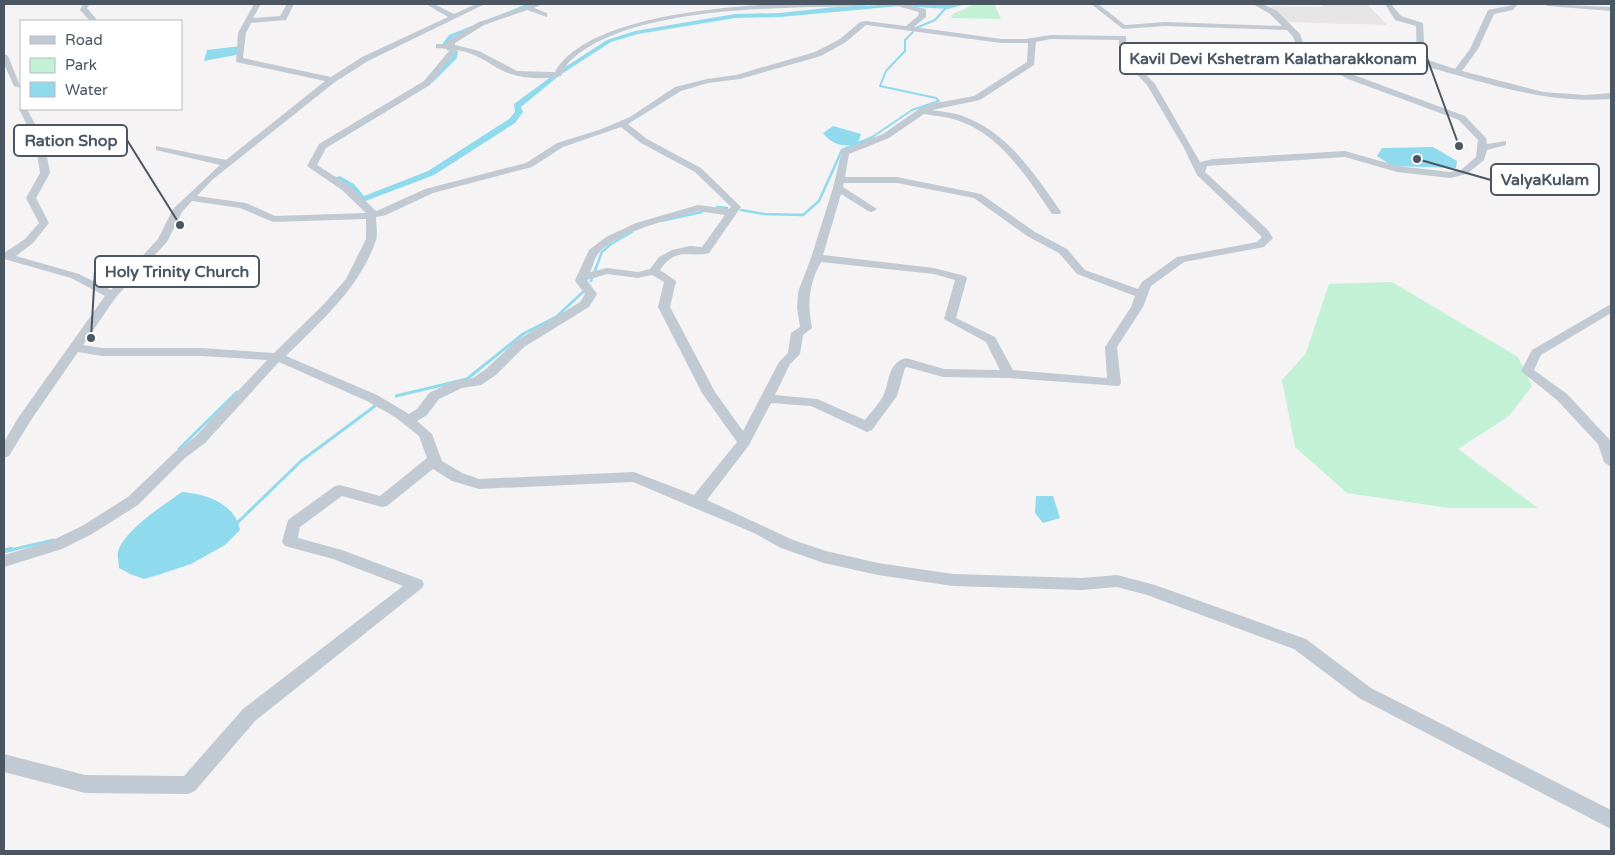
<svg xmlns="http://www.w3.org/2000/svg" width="1615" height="855" viewBox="0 0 1615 855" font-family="'Varela Round',sans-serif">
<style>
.education{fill:#e6e4e5}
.green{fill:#c3f1d5}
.water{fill:#90daee}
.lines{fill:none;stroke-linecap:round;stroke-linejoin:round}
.stream-far3{stroke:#90daee;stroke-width:2}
.stream-far2{stroke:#90daee;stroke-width:2.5}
.stream-far1{stroke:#90daee;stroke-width:3}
.stream{stroke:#90daee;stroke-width:4.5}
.canal{fill:#90daee;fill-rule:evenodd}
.minor{fill:#c1cad2;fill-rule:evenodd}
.leader{fill:none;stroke:#4a5661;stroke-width:2}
.callout-dot{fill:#4a5661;stroke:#fff;stroke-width:2}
.callout{fill:#fff;stroke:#4a5661;stroke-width:2}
.callout-label{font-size:16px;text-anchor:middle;font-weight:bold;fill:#4a5661}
</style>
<rect width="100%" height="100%" fill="#f5f3f3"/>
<!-- education -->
<path class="education" d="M1321,4L1368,5L1387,25L1287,22L1270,6L1323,7Z"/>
<!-- green -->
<path class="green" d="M975,4H994L1001,19L951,18L953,14Z
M1392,282L1518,357L1532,386L1509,416L1458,449L1538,508H1449L1347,493L1295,447L1282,380L1306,353L1329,284Z"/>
<!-- water -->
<path class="water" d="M241,46L236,55L204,61L207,50Z
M833,126L861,134L858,143C844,148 832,145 823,133Z
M1433,147L1457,161L1456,168L1392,166L1377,156L1382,148Z
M182,492C206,494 235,503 240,530L225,545L191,564L161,574L144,579L130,574L119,568C119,563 117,556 118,552C123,531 165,504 182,492Z
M1036,496H1053L1060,518L1043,523L1035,513Z"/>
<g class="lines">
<!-- stream-far3 -->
<path class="stream-far3" d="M916,28L935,20L945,9
M913,32L905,40V51L886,71L880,86L936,98L939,101
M871,138L912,110L939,101"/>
<!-- stream-far2 -->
<path class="stream-far2" d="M717,207L727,208
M741,210L764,214L803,215L819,201L842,150L873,137
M661,221L702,212
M591,281L602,252L611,244L632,232
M556,317L583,292"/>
<!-- stream-far1 -->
<path class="stream-far1" d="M396,396L467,379L523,334L558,316
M179,449L237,392
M235,525L301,461L375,406
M6,551L54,540"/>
<!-- stream -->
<path class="stream" d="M4,551L11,549"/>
<!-- canal -->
<path class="canal" d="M527,4H535L453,37L449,43L452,49L449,51L447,50L443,43L449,35Z
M899,4L940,5L966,4L948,9L900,6L780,17L735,18L638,34L611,42L560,75L521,107L523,112L515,123L434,175L363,202H360L348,188L333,178L340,176L354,184L364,196L428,171L509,119L515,112L514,104L556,73L607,40L635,31L735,14L780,13L835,7Z
M453,50L458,51L457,58L432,83H428V81L452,57Z"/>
<!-- minor -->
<path class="minor" d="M83,4H90L87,8L98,21H90L80,10Z
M254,4H261L253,18L280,16L287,4H294L286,20L251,23L246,33L243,58L331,77L362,57L448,17L426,4H434L454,14L476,4H485L368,61L335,82L212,180L197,196L246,203L275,216L366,213L342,190L307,166L319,144L424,81L449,51V49L436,48V44H448V40L479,22L533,4H542L534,8L547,13V17L527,10L484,25L455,43V45L479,51L517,71L552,72H555C592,4 797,0 868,4L864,6C786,8 631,5 571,60C566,64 564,71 561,76C542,80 520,79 503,71C488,63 474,52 457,50L430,85L326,148L317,165L350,186L376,211L379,210L425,189L526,163L557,143L599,130L630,117L675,87L707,79L736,75L815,52L840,39L860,22L866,21L906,26L918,16L919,12L890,4H901L926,9V17L914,27L1001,39H1025L1051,35L1126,36L1127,55L1155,84L1200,162L1213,159L1345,151L1398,166L1450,172L1461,170L1476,157L1478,140L1459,120L1348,79L1299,52L1293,37L1287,30L1165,26L1123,29L1091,4H1098L1125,25L1165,22L1282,26L1270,14L1253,4H1262L1276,10L1300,34L1305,49L1354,75L1465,116L1486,138L1487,144L1506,141V145L1487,150L1484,160L1467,174L1450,178L1397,172L1345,157L1207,166L1205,172L1267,229L1273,238L1264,247L1184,262L1151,286L1143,307L1117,347L1121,383L1119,386L1008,378L943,377L907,367L905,368L897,396L872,430L867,432L811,406L771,403L749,445L707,500L793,540L826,551L878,563L953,574L1082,578L1117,575L1155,585L1306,639L1371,688L1611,810V829L1359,698L1294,649L1147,595L1117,587L1082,590L953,586L878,575L824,563L781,548L754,533L633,482L479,489L452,481L433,469L387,506L382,507L342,496L300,527L298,538L342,550L422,580L424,584L422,588L255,721L195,791L188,794L85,793L4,772V754L85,775L184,776L243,709L403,586L333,559L285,546L282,542L288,520L335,486L340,485L380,496L427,458L419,436L395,417L367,401L279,362L205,443L185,458L138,505L92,534L62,549L4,567V555L51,541L82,526L128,497L175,452L195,437L267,360L201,356H102L78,352L31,420L9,456L4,458V442L18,418L105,296L71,278L4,259V253L25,239L39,223L26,198L40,173L35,141L19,109L21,107V109H27L44,141L50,173L36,198L49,223L33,243L16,256L79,274L111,290L158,239L173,209L220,165L156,150V146L226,160L325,81L236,62L238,33ZM866,25L1001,43H1028L1027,62L974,96L931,104L919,109L883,134L842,150L833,188L811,258L798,292L797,308L800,327L791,333L788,353L779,362L743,431L715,392L670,307L676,281L660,270C677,246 688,258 709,253L741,207L701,168L647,139L628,124L681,91L708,83L740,79L821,56L846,42ZM1051,39L1119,40V55L1147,85L1184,148L1197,175L1262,237L1257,242L1177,257L1142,282L1138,289L1085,270L1067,249L1035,232L981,194L897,177H845L849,154L889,138L924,114C936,116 950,117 962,122C1002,137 1029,180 1052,214H1060L1061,212C1037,177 1010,136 970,119C958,113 945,112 932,110L980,100L1034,65L1036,42ZM621,127L641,143L695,172L731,207L729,209L698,205L636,223L606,237L589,250L576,278L575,281L585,294L580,302L516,341L486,369L473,378L454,381L429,393L417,409L409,414L377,395L286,356C320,322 360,288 376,240C378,234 376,224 376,217L386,215L433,193L532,167L563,147ZM844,183H897L974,198L1027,236L1059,253L1077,274L1135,296L1131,307L1105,347L1107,378L1013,370L995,337L956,318L967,278L965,276L934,268L823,255L841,194L868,211L872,212L877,209L843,187ZM192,201L240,208L273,222L366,219V239L346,279L324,304L274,353L201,348H102L83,345L116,297L167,242L182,212ZM698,211L725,215L702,247L690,246L672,250L659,257L650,269L638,272L607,268L590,272C593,267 594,259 598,254C614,232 673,219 698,211ZM821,262L934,274L955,280L944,319L986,342L1000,370L944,369L906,358C888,363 890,379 884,394C880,403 871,412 865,420L817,399L775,395L790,364L800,354L803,335L812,328C807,303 809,284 821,262ZM607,274L638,278L652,275L664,282L658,307L702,393L737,442L694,495L634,472L479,479L462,473L442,461L432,434L417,421L427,415L439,399L462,388L481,385L496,375L524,347L589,307L597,294L587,280Z
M1385,4H1391L1401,16L1423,23L1425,59L1455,69L1470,49L1488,10L1518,4L1513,10L1494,14L1478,49L1462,71L1543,92L1585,95L1611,93V99C1544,104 1487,83 1424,66L1417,60L1416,26L1395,20Z
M1544,4L1611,7V11L1548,6Z
M4,54L8,56L21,88L14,86L4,64Z
M1611,304V313L1541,355L1534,370L1567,394L1609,439L1611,443V467L1604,462L1598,444L1557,400L1521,371L1532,350Z"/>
</g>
<!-- callouts -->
<path class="leader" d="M1459 146L1427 58M180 225L127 140M1417 159L1491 180M91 338L95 271"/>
<g class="callout-dot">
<circle cx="1459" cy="146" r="5"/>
<circle cx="180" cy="225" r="5"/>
<circle cx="1417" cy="159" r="5"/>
<circle cx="91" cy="338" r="5"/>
</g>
<g class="callout">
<rect x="1120" y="43" width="307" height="31" rx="5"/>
<rect x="14" y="125" width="113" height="31" rx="5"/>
<rect x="1491" y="164" width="108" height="31" rx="5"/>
<rect x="95" y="256" width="164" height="31" rx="5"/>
</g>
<g class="callout-label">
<text x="1273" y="64">Kavil Devi Kshetram Kalatharakkonam</text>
<text x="71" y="146">Ration Shop</text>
<text x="1545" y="185">ValyaKulam</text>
<text x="177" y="277">Holy Trinity Church</text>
</g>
<!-- border -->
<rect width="1615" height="855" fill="none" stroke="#4a5661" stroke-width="10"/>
<!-- legend -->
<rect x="20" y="20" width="162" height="90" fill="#ffffff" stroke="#b7bbc0"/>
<rect x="30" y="36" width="25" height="8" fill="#c1cad2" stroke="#b7bbc0"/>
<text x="65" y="45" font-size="15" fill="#4a5661">Road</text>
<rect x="30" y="58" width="25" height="15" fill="#c3f1d5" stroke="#b7bbc0"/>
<text x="65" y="70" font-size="15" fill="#4a5661">Park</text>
<rect x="30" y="82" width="25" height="15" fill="#90daee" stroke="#b7bbc0"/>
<text x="65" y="95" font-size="15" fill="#4a5661">Water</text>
</svg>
